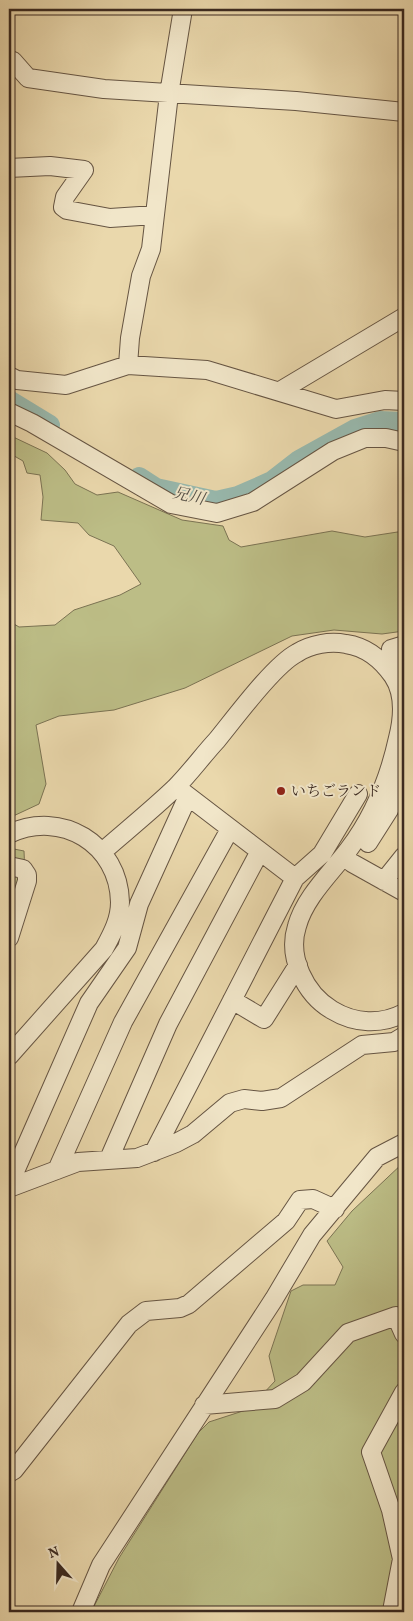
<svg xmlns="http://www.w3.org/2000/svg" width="413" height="1621" viewBox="0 0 413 1621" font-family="Vollkorn,'Noto Serif JP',serif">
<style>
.green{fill:#bcbd86;stroke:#7b7353}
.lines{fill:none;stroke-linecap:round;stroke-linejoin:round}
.river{stroke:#98b9ae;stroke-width:20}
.minor-casing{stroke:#665543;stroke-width:20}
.minor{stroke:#f1e6c9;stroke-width:18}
.poi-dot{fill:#8f2418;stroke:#f1e6c9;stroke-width:2}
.labels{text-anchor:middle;stroke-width:4;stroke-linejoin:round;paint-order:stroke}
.poi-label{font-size:15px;fill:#3a2920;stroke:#f1e6c9;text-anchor:start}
.water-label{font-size:16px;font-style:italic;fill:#524d44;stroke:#f1e6c9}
</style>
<rect width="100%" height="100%" fill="#ead8ac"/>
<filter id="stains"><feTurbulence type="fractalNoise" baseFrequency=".004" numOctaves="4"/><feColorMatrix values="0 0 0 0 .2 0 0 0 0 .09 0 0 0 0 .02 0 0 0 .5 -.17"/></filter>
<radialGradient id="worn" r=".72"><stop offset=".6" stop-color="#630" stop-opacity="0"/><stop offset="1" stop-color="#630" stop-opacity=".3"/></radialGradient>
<!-- green -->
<path class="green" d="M9,435L47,453L65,470L75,484L97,495L118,492L182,520L223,526L229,540L241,547L332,531L365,537L404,531V631L382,634L334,630L292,636L185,688L114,710L59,716L36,725L46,784L39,804L9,818V621L19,627L55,625L74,610L120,595L141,584L114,546L89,535L78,523L41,520L43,497L40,475L27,473L23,461L9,453Z
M9,848L24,851C25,873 26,882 9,897Z
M404,1162V1605L376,1612H91L119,1558L198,1433L209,1422L249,1409L275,1381L269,1356L291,1291L303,1285H335L343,1267L327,1241L352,1211Z"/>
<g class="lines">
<!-- river -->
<path class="river" d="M9,400L50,425
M139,477L156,488L216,501L238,496L272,481L299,460L355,429L380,421L404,422"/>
<!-- minor casing -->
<g class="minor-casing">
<path id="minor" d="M9,60L13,61L28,78L104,89L296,101L404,112
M9,168L50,166L84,170L65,197L63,207L67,210L110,218L155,215
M128,365L130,338L141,276L151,249L169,94L183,9
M9,376L17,380L66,385L128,365L207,370L336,409L385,400L404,401
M280,391L404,317
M9,412L32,423L171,504L217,513L253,502L333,451L365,438H386L404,442
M398,679L404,674L391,649L404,645
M180,790L295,878
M9,834C61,809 119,844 120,902C120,920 112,934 104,949L9,1056
M368,843L389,810L404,775
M102,852C126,831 152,810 175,788C190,773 203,755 217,740C235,718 274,665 297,653C311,644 330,641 346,644C366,647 382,660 393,676C405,694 403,718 398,738C389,779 374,816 349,849C331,873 305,897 297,926C287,957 305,994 332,1010C355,1024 381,1025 404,1013
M352,863L404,892
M9,866L23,869L27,875V881L9,938
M384,881L404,856
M232,1000L264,1019L298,965
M154,1152L295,878L322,854L358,794
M109,1159L168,1024L260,851
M57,1170L123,1022L230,829
M9,1185L89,1003L127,948L139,904L188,796
M9,1188L78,1162L137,1158L176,1143L193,1134L230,1103L244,1099L262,1101L281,1098L362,1045L394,1042L404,1036
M204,1405L275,1399L303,1382L348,1333L396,1316L404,1334
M9,1473L14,1470L129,1324L146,1311L180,1308L189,1304L286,1221L300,1200L313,1199L335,1209
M392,1611L402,1559L391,1510L371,1452L404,1392
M81,1612L101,1565L274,1299L312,1235L377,1157L404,1143"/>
</g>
<!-- minor -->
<use href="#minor" class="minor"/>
</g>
<!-- markers -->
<circle class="poi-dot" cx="281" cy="791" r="5"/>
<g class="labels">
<!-- poi labels -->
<g class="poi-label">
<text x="291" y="796">いちごランド</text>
</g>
<!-- water labels -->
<g class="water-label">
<text transform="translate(189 495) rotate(13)" y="6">兄川</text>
</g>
</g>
<!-- margin -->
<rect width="413" height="1621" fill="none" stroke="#ead8ac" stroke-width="30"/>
<rect x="10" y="10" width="393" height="1601" fill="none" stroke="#3a2920" stroke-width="2.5"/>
<rect x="15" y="15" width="383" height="1591" fill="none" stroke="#3a2920"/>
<!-- north arrow -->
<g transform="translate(58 1564) rotate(340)" stroke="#f1e6c9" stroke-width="4" paint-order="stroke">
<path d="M0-4L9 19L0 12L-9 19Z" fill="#3a2920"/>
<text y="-8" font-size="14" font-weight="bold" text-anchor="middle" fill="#3a2920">N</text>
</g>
<rect width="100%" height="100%" filter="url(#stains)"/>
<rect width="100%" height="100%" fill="url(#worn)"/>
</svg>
